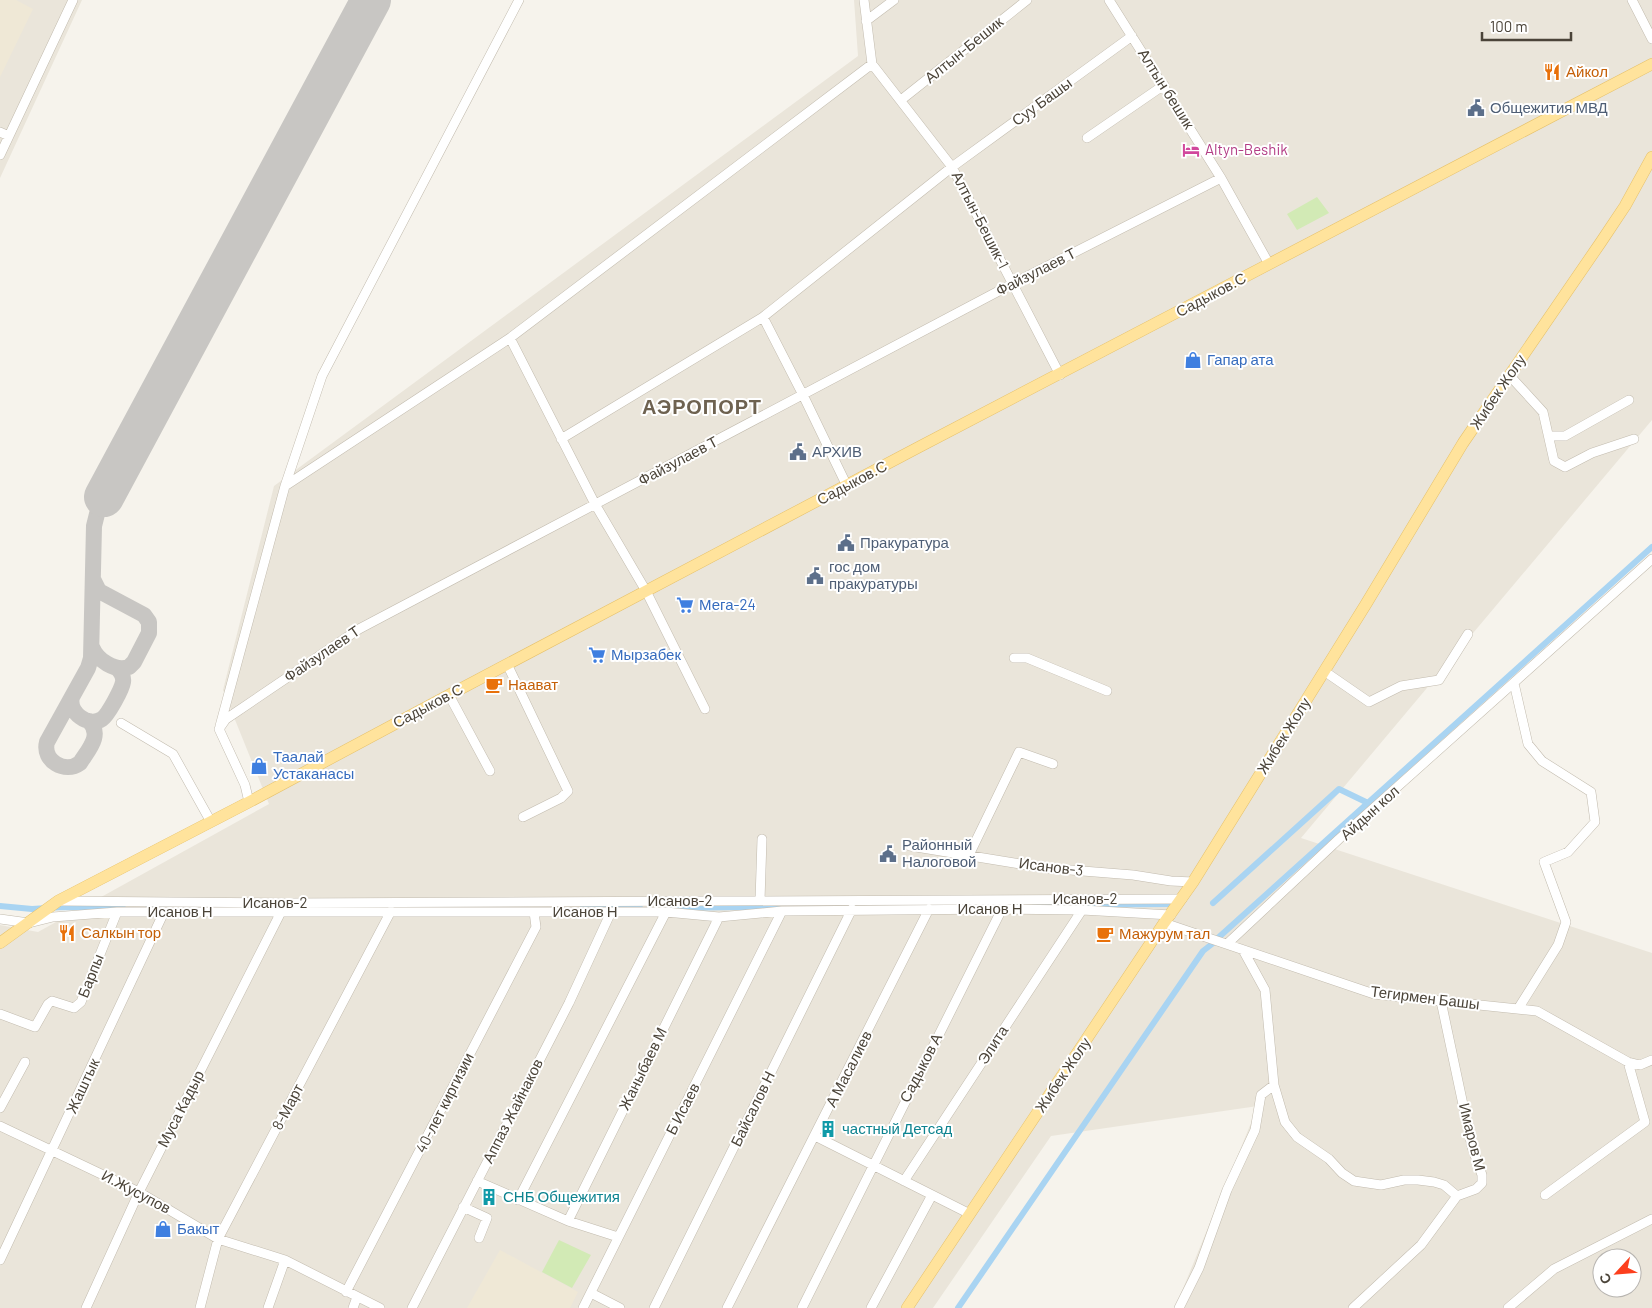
<svg xmlns="http://www.w3.org/2000/svg" width="1652" height="1308" viewBox="0 0 1652 1308" font-family="Barlow,sans-serif">
<style>
.residential{fill:#eae5da;fill-rule:evenodd}
.education{fill:#efe8d6}
.green{fill:#d2eab5}
.lines{fill:none;stroke-linecap:round;stroke-linejoin:round}
.canal{stroke:#a9d4f2;stroke-width:6}
.taxiway{stroke:#c8c6c3;stroke-width:16}
.runway{stroke:#c8c6c3;stroke-width:40}
.minor-casing{stroke:#c2bbae;stroke-width:10}
.major-casing{stroke:#e6c16a;stroke-width:12}
.minor{stroke:#fff;stroke-width:9}
.major{stroke:#ffe39c;stroke-width:11}
.labels{text-anchor:middle;stroke-width:4;stroke-linejoin:round;paint-order:stroke}
.street-label{font-size:15px;fill:#4b4439;stroke:#fff}
.food-label{font-size:15px;fill:#c56008;stroke:#fff;text-anchor:start}
.service-label{font-size:15px;fill:#4e5e75;stroke:#fff;text-anchor:start}
.hotel-label{font-size:15px;fill:#b23c85;stroke:#fff;text-anchor:start}
.shop-label{font-size:15px;fill:#366cbe;stroke:#fff;text-anchor:start}
.culture-label{font-size:15px;fill:#0d838f;stroke:#fff;text-anchor:start}
.district-label{font-size:20px;font-weight:bold;letter-spacing:1px;fill:#6e6250;stroke:#fff}
</style>
<rect width="100%" height="100%" fill="#f6f3ec"/>
<!-- residential -->
<path class="residential" d="M0,0H82L0,178Z
M854,0H1652V420L1301,838L1652,953V1308H1175L1258,1106L1051,1136L933,1308H0V925L38,932L269,804L223,690L274,486L858,56ZM1602,1258H1632V1288H1602Z"/>
<!-- education -->
<path class="education" d="M0,0H16L33,9L0,77Z
M500,1250L578,1292L570,1308H467Z"/>
<!-- green -->
<path class="green" d="M1317,197L1329,213L1297,230L1287,214Z
M559,1240L591,1255L572,1288L542,1272Z"/>
<g class="lines">
<!-- canal -->
<path class="canal" d="M1213,903L1339,789L1368,803
M910,904L978,905
M1035,905L1169,904
M0,906L32,909L63,907L123,908
M583,906L640,908
M428,907H465
M148,908L278,907
M660,908L895,905
M1219,937L1652,547
M958,1308L1203,951L1212,944"/>
<!-- taxiway -->
<path class="taxiway" d="M92,647C97,660 115,672 129,667L134,662L149,633V622L144,615L99,591L94,581
M72,697C68,712 88,728 102,719C108,715 122,689 123,682C124,676 121,672 117,668
M89,721C103,735 88,750 80,763C65,774 42,761 47,742L88,668L91,658L94,526L97,514L104,497"/>
<!-- runway -->
<path class="runway" d="M104,497L371,0"/>
<!-- minor casing -->
<g class="minor-casing">
<path id="minor" d="M1109,0L1221,178L1269,264
M1632,0L1652,39
M866,21L894,0
M872,64L952,167L1060,375
M901,100L1027,0
M0,132L9,136
M1087,138L1164,85
M0,155L73,0
M510,338L595,504L646,591L705,709
M1510,376L1543,412L1554,461L1565,467L1592,453L1634,439
M1549,436H1565L1629,400
M561,439L763,317
M285,486L322,376L519,0
M847,486L803,395L763,317L952,167L1132,36
M1014,658H1027L1107,691
M507,664L568,791L561,798L523,817
M1324,671L1369,702L1401,686L1439,680L1468,634
M1514,683L1528,744L1542,761L1591,792L1595,822L1568,852L1544,862L1566,922L1558,945L1518,1009
M449,695L490,771
M121,723L173,754L211,822
M220,726L285,486L510,338L872,64L864,0
M249,802L245,785L219,729L226,719L359,629L1012,284L1221,178
M910,846L1045,868L1133,875L1171,881L1193,882
M969,855L1019,752L1053,764
M760,900L762,839
M59,901L289,903L1182,899
M0,919L29,923L53,917L117,912H666L719,917L782,911L1002,909L1082,910L1171,915
M1164,923L1374,994L1537,1011L1628,1062L1640,1065L1652,1060
M1227,944L1339,839L1652,559
M1243,950L1265,990L1274,1085L1285,1122L1297,1137L1329,1159L1342,1173L1354,1181L1381,1185L1404,1180H1418L1434,1182L1444,1185L1457,1196
M0,1014L35,1027L48,1004L52,1001L74,1008L81,1002L117,912
M0,1108L25,1062
M0,1126L139,1192L218,1239L285,1260L380,1308
M815,1136L970,1214
M477,1181L568,1221L618,1237
M904,1181L1082,910
M1545,1195L1645,1122L1628,1062
M518,1200L666,912
M463,1207L487,1218L479,1238
M568,1221L719,917
M0,1260L164,912
M346,1292L536,927L534,912
M591,1293L620,1308
M86,1308L139,1192L281,912
M200,1308L218,1239L391,911
M268,1308L285,1260
M353,1308L357,1297
M412,1308L569,1003L611,912
M583,1308L782,911
M654,1308L852,909
M727,1308L929,909
M802,1308L1002,909
M871,1308L932,1195
M1179,1308L1199,1268L1227,1190L1255,1130L1261,1095L1274,1085
M1353,1308L1421,1245L1457,1196L1476,1189L1482,1183V1175L1472,1147L1441,1001
M1508,1308L1554,1269L1652,1219"/>
</g>
<!-- major casing -->
<g class="major-casing">
<path id="major" d="M0,943L58,901L249,802L449,695L919,447L1652,64
M907,1308L1164,923L1193,882L1366,604L1463,443L1601,242L1625,206L1652,157"/>
</g>
<!-- minor -->
<use href="#minor" class="minor"/>
<!-- major -->
<use href="#major" class="major"/>
</g>
<!-- icons -->
<defs>
<g id="restaurant-bare" transform="scale(1.35)"><path d="M-5-6h1v4h1v-4h1v4h1v-4h1v5L-1.5 .5V6h-2V.5L-5-1ZM5-6V6H3V1.5H1.5Q1.5-4 5-6Z" fill="#e8710a" stroke="#fff" stroke-width="2.5" paint-order="stroke"/></g>
<g id="civic-bare" transform="scale(1.35)"><path d="M-.6-6.5H3V-4.5H.6V-3L4-1V1h2V6H-6V1h2V-1L-.6-3ZM-1.2 2.5V6h2.4V2.5Z" fill="#5c6f8a" stroke="#fff" stroke-width="2.5" paint-order="stroke"/></g>
<g id="hotel-bare" transform="scale(1.35)"><path d="M-6-4.5h1.5V1H6V5H4.5V3h-9V5H-6ZM-4 0a1.8 1.8 0 1 1 3.6 0ZM.5 0V-2.5h3Q6-2.5 6 0Z" fill="#d1479c" stroke="#fff" stroke-width="2.5" paint-order="stroke"/></g>
<g id="shop-bare" transform="scale(1.35)"><path d="M-5-2.5h2.3a2.7 3.5 0 0 1 5.4 0H5L5.5 6h-11ZM-1.5-2.5h3a1.5 2.3 0 0 0-3 0Z" fill="#3f7fe0" stroke="#fff" stroke-width="2.5" paint-order="stroke"/></g>
<g id="supermarket-bare" transform="scale(1.35)"><path d="M-6-5.5h2.5l.6 2H6L4.5 2H-2.5L-4.4-4H-6ZM-1.5 3.2a1.3 1.3 0 1 0 .1 0ZM3 3.2a1.3 1.3 0 1 0 .1 0Z" fill="#3f7fe0" stroke="#fff" stroke-width="2.5" paint-order="stroke"/></g>
<g id="cafe-bare" transform="scale(1.35)"><path d="M-5.5-4.5H6V0H3Q3 3.5 0 3.5H-2.5Q-5.5 3.5-5.5 0ZM3-3.2v2h1.7v-2ZM-6 4.5H4V6H-6Z" fill="#e8710a" stroke="#fff" stroke-width="2.5" paint-order="stroke"/></g>
<g id="building-bare" transform="scale(1.35)"><path d="M-4-6H4V6H1V3H-1V6H-4ZM-2.5-4.3h1.7v1.8h-1.7ZM.8-4.3h1.7v1.8H.8ZM-2.5-1h1.7V.8h-1.7ZM.8-1h1.7V.8H.8Z" fill="#0f9aa8" stroke="#fff" stroke-width="2.5" paint-order="stroke"/></g>
</defs>
<g fill-rule="evenodd">
<use href="#restaurant-bare" x="1552" y="72"/>
<use href="#civic-bare" x="1476" y="108"/>
<use href="#hotel-bare" x="1191" y="150"/>
<use href="#shop-bare" x="1193" y="360"/>
<use href="#civic-bare" x="798" y="452"/>
<use href="#civic-bare" x="846" y="543"/>
<use href="#civic-bare" x="815" y="576"/>
<use href="#supermarket-bare" x="685" y="605"/>
<use href="#supermarket-bare" x="597" y="655"/>
<use href="#cafe-bare" x="494" y="685"/>
<use href="#shop-bare" x="259" y="766"/>
<use href="#civic-bare" x="888" y="854"/>
<use href="#restaurant-bare" x="67" y="933"/>
<use href="#cafe-bare" x="1105" y="934"/>
<use href="#building-bare" x="828" y="1129"/>
<use href="#building-bare" x="489" y="1197"/>
<use href="#shop-bare" x="163" y="1229"/>
</g>
<g class="labels">
<!-- street labels -->
<g class="street-label">
<text transform="translate(964 50) rotate(-39)" y="5">Алтын-Бешик</text>
<text transform="translate(1166 89) rotate(58)" y="5">Алтын бешик</text>
<text transform="translate(1042 102) rotate(-36)" y="5">Суу Башы</text>
<text transform="translate(980 220) rotate(63)" y="5">Алтын-Бешик-1</text>
<text transform="translate(1036 272) rotate(-27)" y="5">Файзулаев Т</text>
<text transform="translate(1211 295) rotate(-28)" y="5">Садыков.С</text>
<text transform="translate(1498 392) rotate(-56)" y="5">Жибек Жолу</text>
<text transform="translate(678 461) rotate(-28)" y="5">Файзулаев Т</text>
<text transform="translate(852 483) rotate(-28)" y="5">Садыков.С</text>
<text transform="translate(322 654) rotate(-34)" y="5">Файзулаев Т</text>
<text transform="translate(428 706) rotate(-28)" y="5">Садыков.С</text>
<text transform="translate(1284 736) rotate(-58)" y="5">Жибек Жолу</text>
<text transform="translate(1370 813) rotate(-42)" y="5">Айдын кол</text>
<text transform="translate(1051 867) rotate(7)" y="5">Исанов-3</text>
<text x="1085" y="904">Исанов-2</text>
<text x="680" y="906">Исанов-2</text>
<text x="275" y="908">Исанов-2</text>
<text x="990" y="914">Исанов Н</text>
<text x="180" y="917">Исанов Н</text>
<text x="585" y="917">Исанов Н</text>
<text transform="translate(91 976) rotate(-68)" y="5">Барпы</text>
<text transform="translate(1425 998) rotate(7)" y="5">Тегирмен Башы</text>
<text transform="translate(993 1045) rotate(-57)" y="5">Элита</text>
<text transform="translate(921 1068) rotate(-63)" y="5">Садыков А</text>
<text transform="translate(643 1069) rotate(-64)" y="5">Жаныбаев М</text>
<text transform="translate(849 1069) rotate(-63)" y="5">А Масалиев</text>
<text transform="translate(1063 1075) rotate(-56)" y="5">Жибек Жолу</text>
<text transform="translate(83 1086) rotate(-65)" y="5">Жаштык</text>
<text transform="translate(445 1103) rotate(-63)" y="5">40-лет киргизии</text>
<text transform="translate(288 1107) rotate(-62)" y="5">8-Март</text>
<text transform="translate(181 1109) rotate(-63)" y="5">Муса Кадыр</text>
<text transform="translate(683 1109) rotate(-63)" y="5">Б Исаев</text>
<text transform="translate(753 1109) rotate(-64)" y="5">Байсалов Н</text>
<text transform="translate(513 1111) rotate(-63)" y="5">Аппаз Жайнаков</text>
<text transform="translate(1472 1137) rotate(76)" y="5">Имаров М</text>
<text transform="translate(136 1192) rotate(28)" y="5">И.Жусупов</text>
</g>
<!-- food labels -->
<g class="food-label">
<text x="1566" y="77">Айкол</text>
<text x="508" y="690">Наават</text>
<text x="81" y="938">Салкын тор</text>
<text x="1119" y="939">Мажурум тал</text>
</g>
<!-- service labels -->
<g class="service-label">
<text x="1490" y="113">Общежития МВД</text>
<text x="812" y="457">АРХИВ</text>
<text x="860" y="548">Пракуратура</text>
<text x="829" y="572">гос дом<tspan x="829" dy="17">пракуратуры</tspan></text>
<text x="902" y="850">Районный<tspan x="902" dy="17">Налоговой</tspan></text>
</g>
<!-- hotel labels -->
<g class="hotel-label">
<text x="1205" y="155">Altyn-Beshik</text>
</g>
<!-- shop labels -->
<g class="shop-label">
<text x="1207" y="365">Гапар ата</text>
<text x="699" y="610">Мега-24</text>
<text x="611" y="660">Мырзабек</text>
<text x="273" y="762">Таалай<tspan x="273" dy="17">Устаканасы</tspan></text>
<text x="177" y="1234">Бакыт</text>
</g>
<!-- culture labels -->
<g class="culture-label">
<text x="842" y="1134">частный Детсад</text>
<text x="503" y="1202">СНБ Общежития</text>
</g>
<!-- district labels -->
<g class="district-label">
<text x="702" y="414">АЭРОПОРТ</text>
</g>
</g>
<!-- north arrow -->
<g transform="translate(1617 1273) rotate(244)"><circle r="24" fill="#ffffff" stroke="#b7b4b0"/>
<path d="M0-4L9 19L0 12L-9 19Z" fill="#fc3f1d"/>
<text y="-8" font-size="14" font-weight="bold" text-anchor="middle" fill="#4b4439">С</text>
</g>
<!-- scale -->
<path d="M1482 32v8h89v-8" fill="none" stroke="#4b4439" stroke-width="2.5"/>
<text x="1490" y="32" font-size="15" fill="#4b4439" stroke="#ffffff" stroke-width="4" paint-order="stroke">100 m</text>
</svg>
